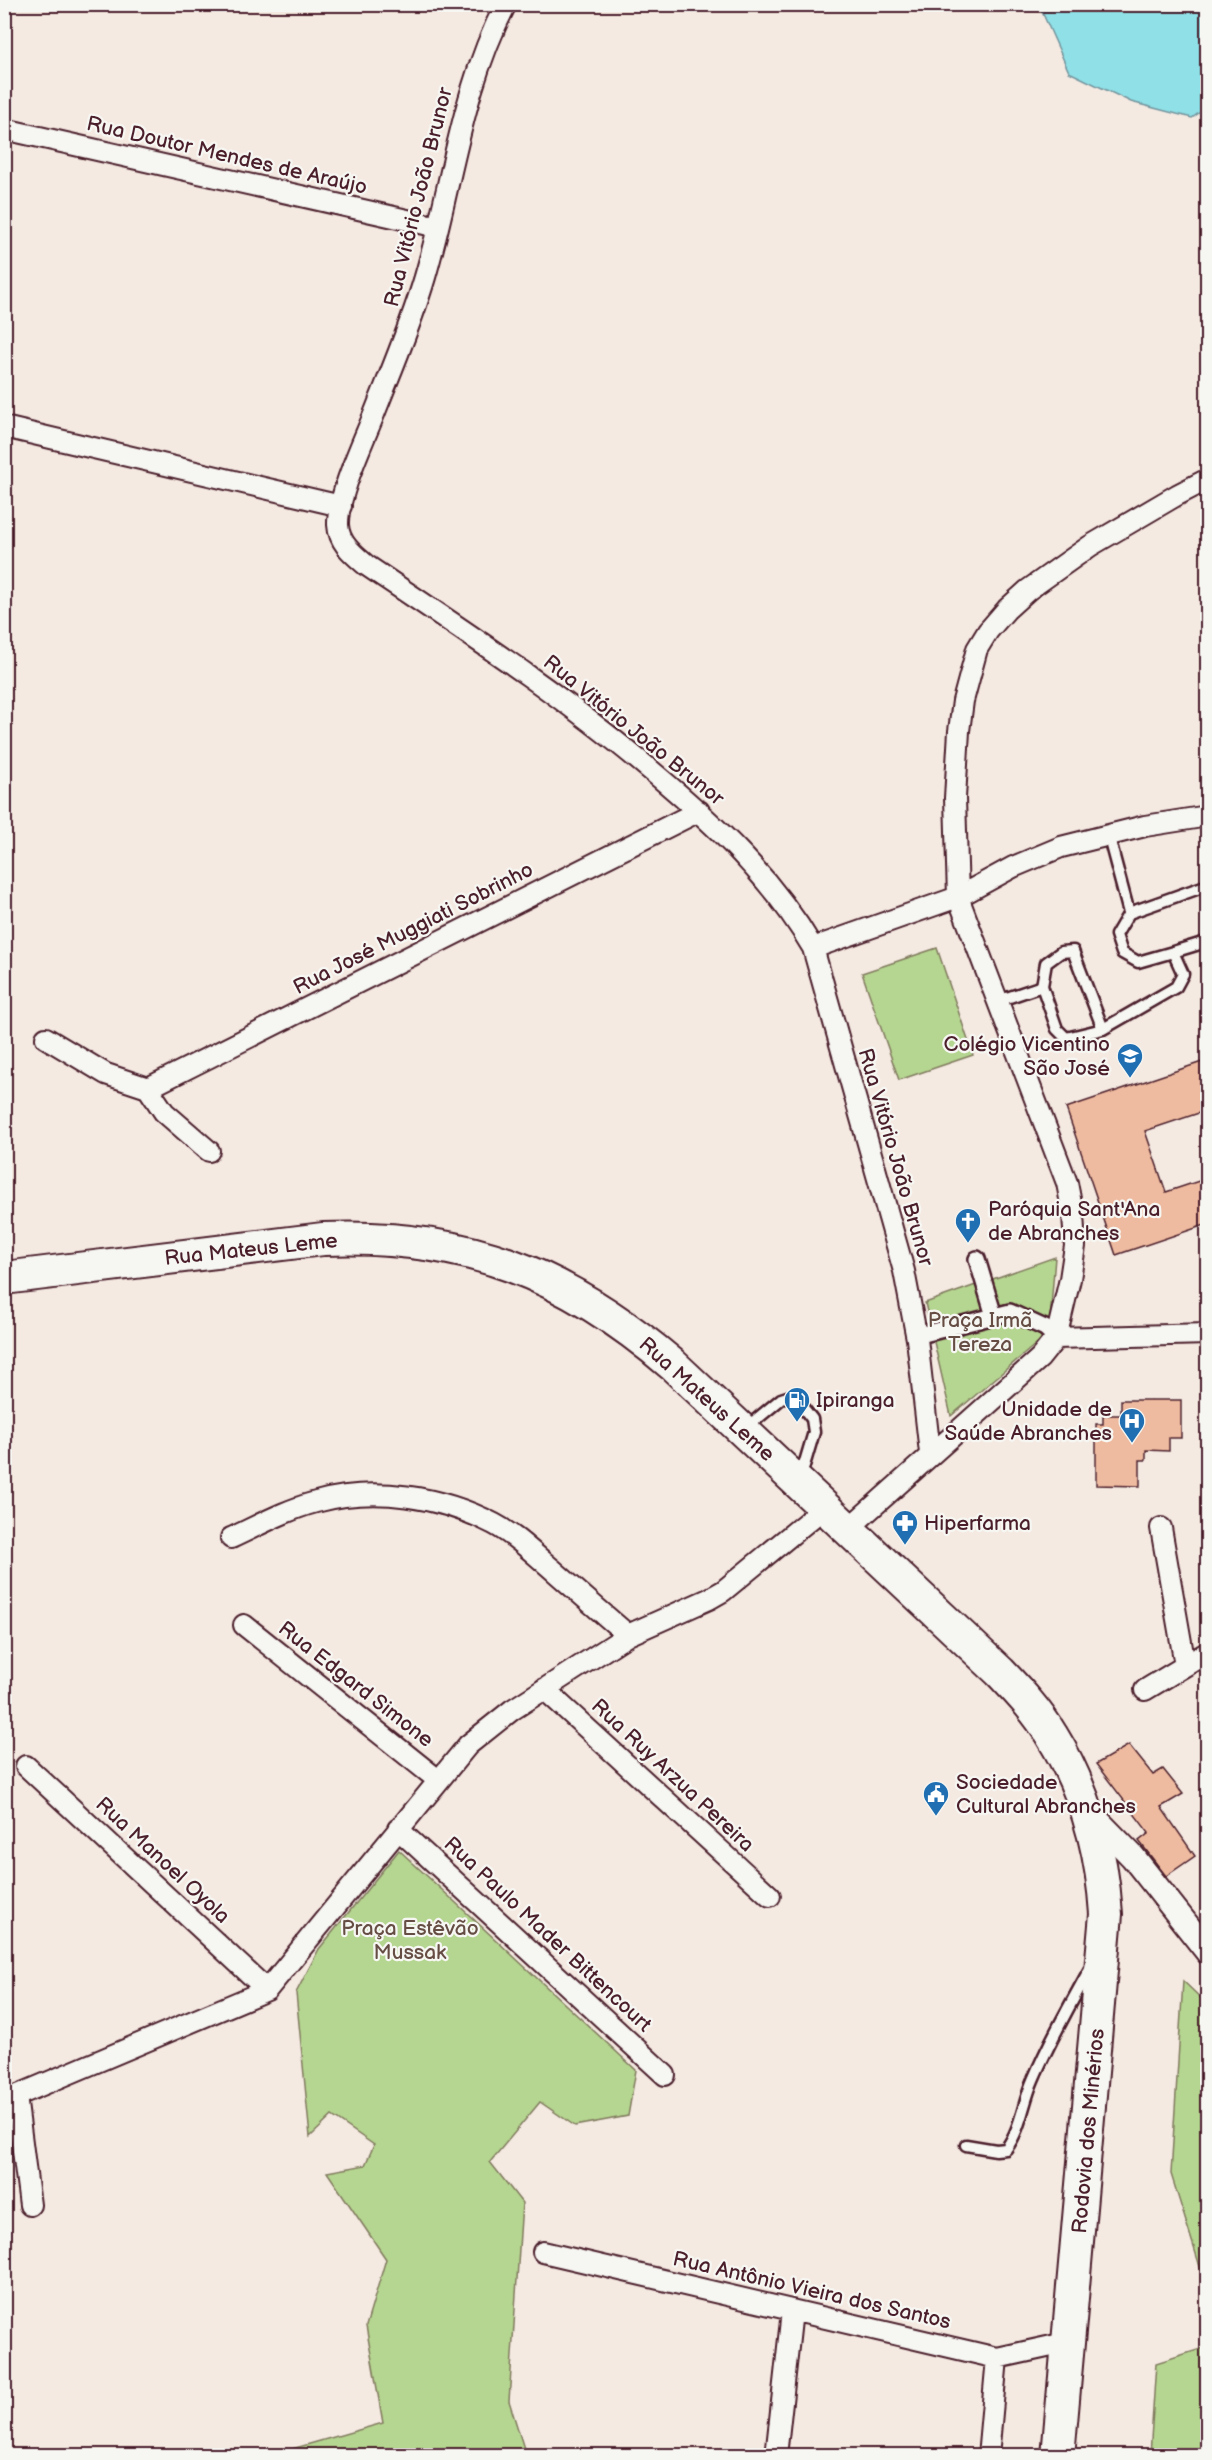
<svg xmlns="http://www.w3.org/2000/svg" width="1212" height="2460" viewBox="0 0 1212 2460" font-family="'Balsamiq Sans',sans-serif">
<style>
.green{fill:#b5d690;stroke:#807a5e;stroke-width:1.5}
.water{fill:#8fe1e7;stroke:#73939c;stroke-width:1.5}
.building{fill:#efbba0;stroke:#4a1f2b;stroke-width:1.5}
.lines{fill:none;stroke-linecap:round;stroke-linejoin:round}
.service-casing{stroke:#4a1f2b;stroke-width:15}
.pedestrian-casing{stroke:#4a1f2b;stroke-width:20}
.minor-casing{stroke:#4a1f2b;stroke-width:24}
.tertiary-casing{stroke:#4a1f2b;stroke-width:28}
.primary-casing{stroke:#4a1f2b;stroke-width:36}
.service{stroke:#f6f6f2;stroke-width:10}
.pedestrian{stroke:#f6f6f2;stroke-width:15}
.minor{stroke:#f6f6f2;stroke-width:20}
.tertiary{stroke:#f6f6f2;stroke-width:24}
.primary{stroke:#f6f6f2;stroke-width:32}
.labels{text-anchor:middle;stroke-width:4.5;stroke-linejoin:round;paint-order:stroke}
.street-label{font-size:21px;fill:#4a1f2b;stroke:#f6f6f2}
.poi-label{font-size:21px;fill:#4a1f2b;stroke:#f6f6f2;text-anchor:start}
.park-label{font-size:21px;fill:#654d44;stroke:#f6f6f2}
</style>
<rect width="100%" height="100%" fill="#f5eae2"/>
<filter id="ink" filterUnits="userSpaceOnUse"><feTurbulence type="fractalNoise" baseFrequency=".0167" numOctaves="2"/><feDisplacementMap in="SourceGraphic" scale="12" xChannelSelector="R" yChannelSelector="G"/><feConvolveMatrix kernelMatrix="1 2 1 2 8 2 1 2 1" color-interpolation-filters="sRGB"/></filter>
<g filter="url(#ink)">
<!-- green -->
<path class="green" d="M937,948L973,1055L899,1080L862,973Z
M1055,1257L1049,1333L951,1416L925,1303Z
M399,1850L636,2070L628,2116L575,2126L540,2102L490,2162L522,2203L509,2401L526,2455H271L383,2423L366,2326L386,2259L327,2172L365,2165L374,2145L332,2116L310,2137L296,1993L319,1949Z
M1183,1981L1207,2004V2289L1171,2174Z
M1207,2347V2455H1150L1156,2363Z"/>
<!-- water -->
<path class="water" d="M1039,5H1207V107L1192,118L1131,102L1069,72Z"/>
<!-- building -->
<path class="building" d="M1202,1062L1208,1078V1110L1145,1131L1166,1192L1208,1178V1224L1116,1255L1066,1108Z
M1121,1400H1181V1438H1169V1451L1146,1450V1460H1140V1486L1096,1485V1424H1103V1415H1121Z
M1129,1745L1153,1775L1163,1769L1183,1794L1161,1807L1195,1856L1166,1876L1139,1841L1149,1833L1096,1764Z"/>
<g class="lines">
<!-- service casing -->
<g class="service-casing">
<path id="service" d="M1108,834L1129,913
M1173,952L1206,942
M1042,986L1046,963L1061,952L1073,951L1103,1029
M998,1001L1042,986L1057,1029L1066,1038L1103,1029L1176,987L1183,974L1173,952L1138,962L1122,953L1116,935L1129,913L1208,885
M746,1428L781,1399L787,1397L797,1400L812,1419L814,1432L800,1479
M966,2145L996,2150L1006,2149C1021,2129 1023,2103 1033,2080C1050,2040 1071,2003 1092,1965"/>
</g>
<!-- pedestrian casing -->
<g class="pedestrian-casing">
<path id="pedestrian" d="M977,1259L994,1316
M916,1336L1010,1312L1045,1328L1056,1338"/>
</g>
<!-- minor casing -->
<g class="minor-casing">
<path id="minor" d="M506,4C461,90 452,185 425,277C411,325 391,371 373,417C362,444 337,498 338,525C339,543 353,554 366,565C464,631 564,696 654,773C716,825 772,878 813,948L904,1271L917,1339L930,1453
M4,129L438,227
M4,427L341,506
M813,948L958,897L1013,867L1061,847L1145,826L1208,816
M46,1038L106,1074L148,1088L164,1112L209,1151
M148,1088L699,811
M1056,1338L1208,1334
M1161,1528L1185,1665
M848,1529L1040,1358L1056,1338L1070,1279L1075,1246L1073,1214L1067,1183L958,897L955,798L959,731L963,701L977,649L988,631L1007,609L1028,590L1090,546L1177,495L1208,479
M231,1538C259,1525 286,1510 316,1502C374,1486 440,1496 494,1524C515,1535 533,1553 552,1569C577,1591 602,1613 628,1635
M244,1625L438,1780
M544,1689L770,1896
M1145,1690L1208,1652
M26,1766L267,1990
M398,1829L665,2075
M16,2096L30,2205
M4,2101L267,1990L468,1745L512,1710L628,1635L709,1599L723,1591L825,1507
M543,2252L997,2358L1070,2342
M776,2456L792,2311
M988,2456L997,2358"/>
</g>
<!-- tertiary casing -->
<g class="tertiary-casing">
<path id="tertiary" d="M1087,1810L1133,1857L1208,1952"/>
</g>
<!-- primary casing -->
<g class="primary-casing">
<path id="primary" d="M4,1278L323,1239C464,1233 566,1273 673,1365L1000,1672C1019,1692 1038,1712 1052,1736C1085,1789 1102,1852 1106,1914L1058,2456"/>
</g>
<!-- service -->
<use href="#service" class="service"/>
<!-- pedestrian -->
<use href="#pedestrian" class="pedestrian"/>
<!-- minor -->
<use href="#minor" class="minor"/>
<!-- tertiary -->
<use href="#tertiary" class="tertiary"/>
<!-- primary -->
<use href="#primary" class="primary"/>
</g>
</g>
<!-- icons -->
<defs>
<g id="school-pin" transform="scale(1.35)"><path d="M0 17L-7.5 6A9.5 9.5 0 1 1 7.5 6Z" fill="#1f6fb2" stroke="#f6f6f2"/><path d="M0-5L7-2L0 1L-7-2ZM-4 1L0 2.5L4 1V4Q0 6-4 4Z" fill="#fff"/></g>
<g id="church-pin" transform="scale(1.35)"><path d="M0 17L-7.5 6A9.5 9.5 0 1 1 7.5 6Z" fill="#1f6fb2" stroke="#f6f6f2"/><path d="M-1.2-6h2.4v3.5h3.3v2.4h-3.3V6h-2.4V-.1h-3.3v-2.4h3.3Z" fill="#fff"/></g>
<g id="fuel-pin" transform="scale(1.35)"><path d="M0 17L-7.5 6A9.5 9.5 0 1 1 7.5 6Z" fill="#1f6fb2" stroke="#f6f6f2"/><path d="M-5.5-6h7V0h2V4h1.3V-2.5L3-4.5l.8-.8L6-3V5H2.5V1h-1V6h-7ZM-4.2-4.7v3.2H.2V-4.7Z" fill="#fff"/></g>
<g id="hospital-pin" transform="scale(1.35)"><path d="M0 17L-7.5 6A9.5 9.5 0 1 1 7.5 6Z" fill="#1f6fb2" stroke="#f6f6f2"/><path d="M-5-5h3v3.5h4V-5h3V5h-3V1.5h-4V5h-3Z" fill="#fff"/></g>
<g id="pharmacy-pin" transform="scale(1.35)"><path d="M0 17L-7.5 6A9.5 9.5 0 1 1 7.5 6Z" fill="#1f6fb2" stroke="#f6f6f2"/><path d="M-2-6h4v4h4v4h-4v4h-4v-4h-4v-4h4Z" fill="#fff"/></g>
<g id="civic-pin" transform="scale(1.35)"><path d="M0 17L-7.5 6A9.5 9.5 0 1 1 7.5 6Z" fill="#1f6fb2" stroke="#f6f6f2"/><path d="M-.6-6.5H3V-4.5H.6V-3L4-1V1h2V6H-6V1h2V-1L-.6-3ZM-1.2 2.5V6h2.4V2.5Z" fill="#fff"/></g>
</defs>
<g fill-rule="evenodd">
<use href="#school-pin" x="1130" y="1056"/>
<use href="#church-pin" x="968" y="1221"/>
<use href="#fuel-pin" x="797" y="1400"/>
<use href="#hospital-pin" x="1132" y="1421"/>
<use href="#pharmacy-pin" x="905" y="1523"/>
<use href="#civic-pin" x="936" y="1794"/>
</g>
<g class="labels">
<!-- street labels -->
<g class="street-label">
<text transform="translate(227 155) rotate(13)" y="7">Rua Doutor Mendes de Araújo</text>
<text transform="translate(418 197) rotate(-76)" y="7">Rua Vitório João Brunor</text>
<text transform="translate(634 730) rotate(39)" y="7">Rua Vitório João Brunor</text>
<text transform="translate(413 928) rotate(-27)" y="7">Rua José Muggiati Sobrinho</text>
<text transform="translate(896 1157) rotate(74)" y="7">Rua Vitório João Brunor</text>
<text transform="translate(251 1249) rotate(-6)" y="7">Rua Mateus Leme</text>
<text transform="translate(707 1399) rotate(42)" y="7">Rua Mateus Leme</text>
<text transform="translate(356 1684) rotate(38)" y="7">Rua Edgard Simone</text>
<text transform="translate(673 1775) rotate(43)" y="7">Rua Ruy Arzua Pereira</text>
<text transform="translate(163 1860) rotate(43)" y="7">Rua Manoel Oyola</text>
<text transform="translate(548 1934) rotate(43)" y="7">Rua Paulo Mader Bittencourt</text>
<text transform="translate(1088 2131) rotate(-85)" y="7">Rodovia dos Minérios</text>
<text transform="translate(812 2290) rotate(13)" y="7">Rua Antônio Vieira dos Santos</text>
</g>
<!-- poi labels -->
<g class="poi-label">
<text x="1110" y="1051" text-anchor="end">Colégio Vicentino<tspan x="1110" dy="24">São José</tspan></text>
<text x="988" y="1216">Paróquia Sant'Ana<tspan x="988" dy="24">de Abranches</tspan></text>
<text x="816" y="1407">Ipiranga</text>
<text x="1112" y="1416" text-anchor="end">Unidade de<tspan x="1112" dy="24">Saúde Abranches</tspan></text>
<text x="924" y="1530">Hiperfarma</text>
<text x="956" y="1789">Sociedade<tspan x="956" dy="24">Cultural Abranches</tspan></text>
</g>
<!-- park labels -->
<g class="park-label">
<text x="980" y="1327">Praça Irmã<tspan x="980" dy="24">Tereza</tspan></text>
<text x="410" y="1935">Praça Estêvão<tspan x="410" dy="24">Mussak</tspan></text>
</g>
</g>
<!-- margin -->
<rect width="1212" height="2460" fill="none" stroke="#f6f6f2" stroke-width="24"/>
<rect x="12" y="12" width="1188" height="2436" fill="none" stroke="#4a1f2b" stroke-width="2" filter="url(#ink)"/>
</svg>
